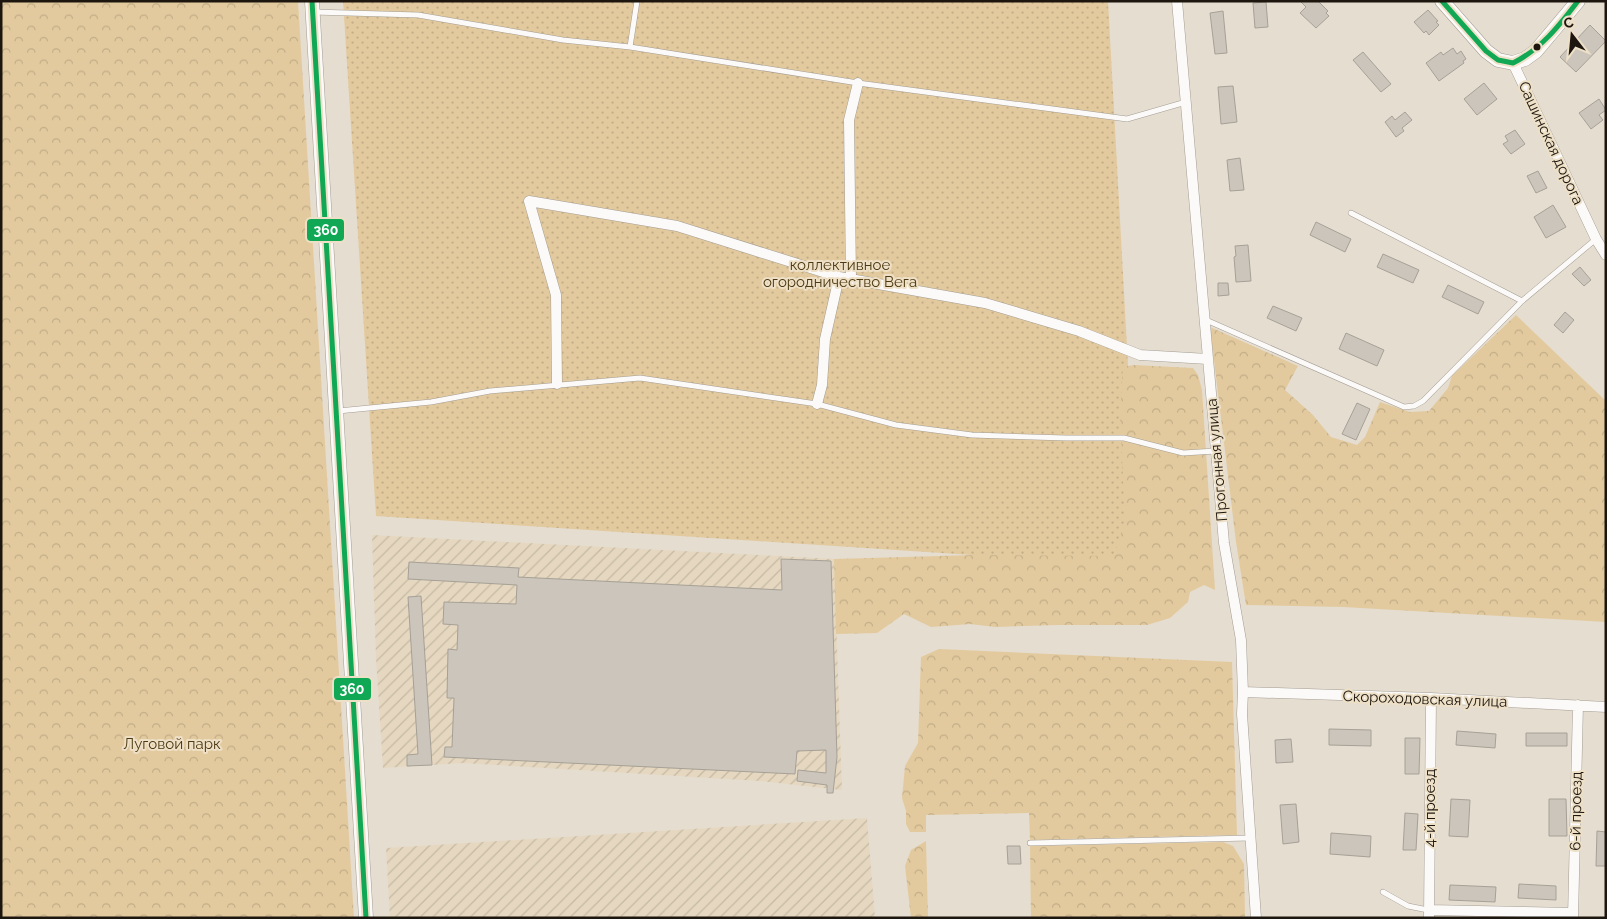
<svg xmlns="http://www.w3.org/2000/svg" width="1607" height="919" viewBox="0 0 1607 919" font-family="Raleway,sans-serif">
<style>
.industrial{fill:url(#industrial-furrows)}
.grass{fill:url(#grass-dots)}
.forest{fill:url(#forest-crowns)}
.building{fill:#cbc5bb;stroke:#a6a096}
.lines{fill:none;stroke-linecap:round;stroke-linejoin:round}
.lane-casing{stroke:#a49d93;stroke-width:6}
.street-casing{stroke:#a49d93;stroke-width:11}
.secondary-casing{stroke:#a49d93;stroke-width:15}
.lane{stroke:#fbfaf8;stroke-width:5}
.street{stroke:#fbfaf8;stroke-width:10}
.secondary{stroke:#fbfaf8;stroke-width:14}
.bus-1-casing{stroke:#eee0c7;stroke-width:9}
.bus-1{stroke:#10a855;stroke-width:5}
.bus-dot{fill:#1c160e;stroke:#eee0c7;stroke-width:2}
.labels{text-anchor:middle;stroke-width:4;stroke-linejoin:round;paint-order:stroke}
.street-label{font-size:15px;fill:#1c160e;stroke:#eee0c7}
.park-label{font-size:15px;fill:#4e3a12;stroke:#eee0c7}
.line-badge{stroke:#eee0c7;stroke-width:2}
.badge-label{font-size:14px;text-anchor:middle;font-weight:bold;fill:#fff}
</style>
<defs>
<pattern id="industrial-furrows" width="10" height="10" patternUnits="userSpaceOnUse" patternTransform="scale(1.25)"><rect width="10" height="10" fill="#e6d8c0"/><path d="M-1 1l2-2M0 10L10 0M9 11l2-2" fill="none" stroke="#c5b9a4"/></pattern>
<pattern id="grass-dots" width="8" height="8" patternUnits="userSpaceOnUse" patternTransform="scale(1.25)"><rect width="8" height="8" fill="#e3ca9e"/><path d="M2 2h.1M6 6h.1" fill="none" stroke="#c2ad87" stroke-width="1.8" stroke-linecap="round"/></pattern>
<pattern id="forest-crowns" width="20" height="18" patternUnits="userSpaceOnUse" patternTransform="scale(1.25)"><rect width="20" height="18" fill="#e3ca9e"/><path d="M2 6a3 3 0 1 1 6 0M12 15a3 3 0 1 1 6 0" fill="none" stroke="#c2ad87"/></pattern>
</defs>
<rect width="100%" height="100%" fill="#e5ddd0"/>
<!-- industrial -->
<path class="industrial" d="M372,535L834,559L842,790L760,781L463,763L383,768L376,658Z
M867,818L875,918H390L386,848Z"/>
<!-- grass -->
<path class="grass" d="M343,1H1108L1139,566L376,516Z"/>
<!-- forest -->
<path class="forest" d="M1,1H298L354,918H1Z
M1516,315L1606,401V622L1343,607L1246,605L1236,542L1210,327L1298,366L1285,390L1313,415L1331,437L1357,445L1365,437L1380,402L1410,412L1429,411L1448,388L1452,376Z
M1134,365L1193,368L1198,375L1202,390L1215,590L1204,585L1190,592L1188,602L1170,618L1147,625H1057L995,627L970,624L931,627L904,614L877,633L836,634L834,559L974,555L1114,556L1125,520L1120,416L1123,367Z
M939,649L1232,662L1237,835L1030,840L1029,813L926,815V832H910L906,824V811L902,798L905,766L918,743L921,657Z
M926,841L928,918H911L905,866L911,850Z
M1223,842L1233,846L1244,864L1245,918H1031L1030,846Z"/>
<!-- building -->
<path class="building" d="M1300,1H1318L1328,11L1326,13L1329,16L1316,28L1300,13L1306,7Z
M1266,2L1268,27L1255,28L1253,3Z
M1428,10L1438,21L1436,22L1439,25L1429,35L1426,31L1424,33L1414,22Z
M1223,11L1227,53L1215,54L1210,13Z
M1590,25L1606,41L1576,72L1560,57Z
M1453,48L1457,54L1461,51L1466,59L1463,61L1464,63L1439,81L1426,63L1441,52L1443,55Z
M1363,52L1391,84L1381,92L1353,60Z
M1484,83L1497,99L1477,115L1464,99Z
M1233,86L1237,122L1221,124L1218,87Z
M1599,99L1606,110L1599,115L1603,120L1591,129L1579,113Z
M1405,112L1412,120L1402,128L1404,131L1396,137L1385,122L1392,116L1395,120Z
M1515,130L1525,144L1511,154L1503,144L1508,141L1505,136Z
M1240,158L1244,190L1230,191L1227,160Z
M1538,171L1547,188L1536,193L1527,176Z
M1553,205L1566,227L1546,238L1534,217Z
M1316,222L1351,239L1345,252L1310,235Z
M1248,245L1251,281L1236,282L1234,257L1236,256L1235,246Z
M1383,254L1419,270L1413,283L1377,267Z
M1580,267L1591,280L1584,286L1572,274Z
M1218,283H1228L1229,295L1218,296Z
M1448,285L1484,302L1478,314L1442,297Z
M1273,306L1302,318L1296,331L1267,318Z
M1565,312L1574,320L1563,333L1554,325Z
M1346,333L1384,350L1377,366L1339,349Z
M1357,403L1370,409L1356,440L1342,434Z
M781,559L831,561L837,757L833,793H827V785L797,781L798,770L826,773V750L797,751L795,774L444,757L445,747H452L454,698H447L448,649L457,650L458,625L443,624L444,602L516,604L517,585L408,579L409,562L519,568L518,577L782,590Z
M421,596L432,765L407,766V755L418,754L408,597Z
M1329,729L1371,730V746L1329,745Z
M1457,731L1496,734L1495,748L1456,745Z
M1526,733H1567V746H1526Z
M1405,738H1420L1419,774H1405Z
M1291,739L1293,762L1276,763L1275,740Z
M1451,799L1470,800L1468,837L1449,836Z
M1549,799H1566L1567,836H1549Z
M1296,804L1299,842L1283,844L1280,805Z
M1405,813L1418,814L1416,850H1403Z
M1597,831L1606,832V866H1596Z
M1331,833L1371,836L1370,857L1330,854Z
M1007,846H1020L1021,864H1008Z
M1519,884L1556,886V900L1518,898Z
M1450,885L1496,887L1495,902L1449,900Z"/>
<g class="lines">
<!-- lane casing -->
<g class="lane-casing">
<path id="lane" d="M313,12L418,15L563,40L630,47L858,83L1127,119L1186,102
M630,47L637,1
M1351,213L1522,301
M1206,320L1404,407L1414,406L1423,401L1522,301L1596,239
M338,411L431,402L490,391L640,378L817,404L896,425L972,435L1066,438H1124L1183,453L1216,451
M1030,843L1250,838
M1383,892L1408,906L1428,910"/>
</g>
<!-- street casing -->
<g class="street-casing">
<path id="street" d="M1177,1L1224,543L1241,640L1243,692L1242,714L1256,918
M1513,63L1596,239L1606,255
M851,279L849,120L858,83
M557,384L556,295L529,201L677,226L839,277L985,303L1079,331L1140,355L1208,359
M817,404L822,385L825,339L839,277
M1243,692L1431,698L1606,707
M1429,910L1573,913
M1429,918L1431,698
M1573,918L1578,705"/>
</g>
<!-- secondary casing -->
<g class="secondary-casing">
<path id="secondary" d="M312,1L366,918
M1442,1L1486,51L1498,60L1513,63L1525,59L1536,51L1578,1"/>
</g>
<!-- lane -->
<use href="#lane" class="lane"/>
<!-- street -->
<use href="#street" class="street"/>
<!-- secondary -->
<use href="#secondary" class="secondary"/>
<!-- bus-1 casing -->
<g class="bus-1-casing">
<path id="bus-1" d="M312,1L366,918
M1442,1L1486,51L1498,60L1513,63
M1513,63C1541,49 1559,26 1578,1"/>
</g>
<!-- bus-1 -->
<use href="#bus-1" class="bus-1"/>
</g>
<!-- markers -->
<circle class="bus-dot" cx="1537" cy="47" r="4.5"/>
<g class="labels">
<!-- street labels -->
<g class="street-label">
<text transform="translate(1551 143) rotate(65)" y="5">Сашинская дорога</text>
<text transform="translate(1217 460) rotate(-95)" y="5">Прогонная улица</text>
<text transform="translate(1425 699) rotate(2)" y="5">Скороходовская улица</text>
<text transform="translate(1430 808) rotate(-90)" y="5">4-й проезд</text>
<text transform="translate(1576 811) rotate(-89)" y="5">6-й проезд</text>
</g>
<!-- park labels -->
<g class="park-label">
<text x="840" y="270">коллективное<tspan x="840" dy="17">огородничество Вега</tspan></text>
<text x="172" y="749">Луговой парк</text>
</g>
</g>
<g class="line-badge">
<rect x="306" y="218" width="39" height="24" rx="5" fill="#10a855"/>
<rect x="333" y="677" width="39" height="24" rx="5" fill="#10a855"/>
</g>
<g class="badge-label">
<text x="326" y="235">360</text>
<text x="352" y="694">360</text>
</g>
<!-- border -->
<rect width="1607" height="919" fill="none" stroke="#1c160e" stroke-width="5"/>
<!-- north arrow -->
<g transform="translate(1572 35) rotate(344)" stroke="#eee0c7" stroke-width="4" paint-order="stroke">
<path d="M0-4L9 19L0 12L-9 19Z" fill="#1c160e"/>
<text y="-8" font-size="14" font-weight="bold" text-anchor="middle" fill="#1c160e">С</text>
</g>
</svg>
